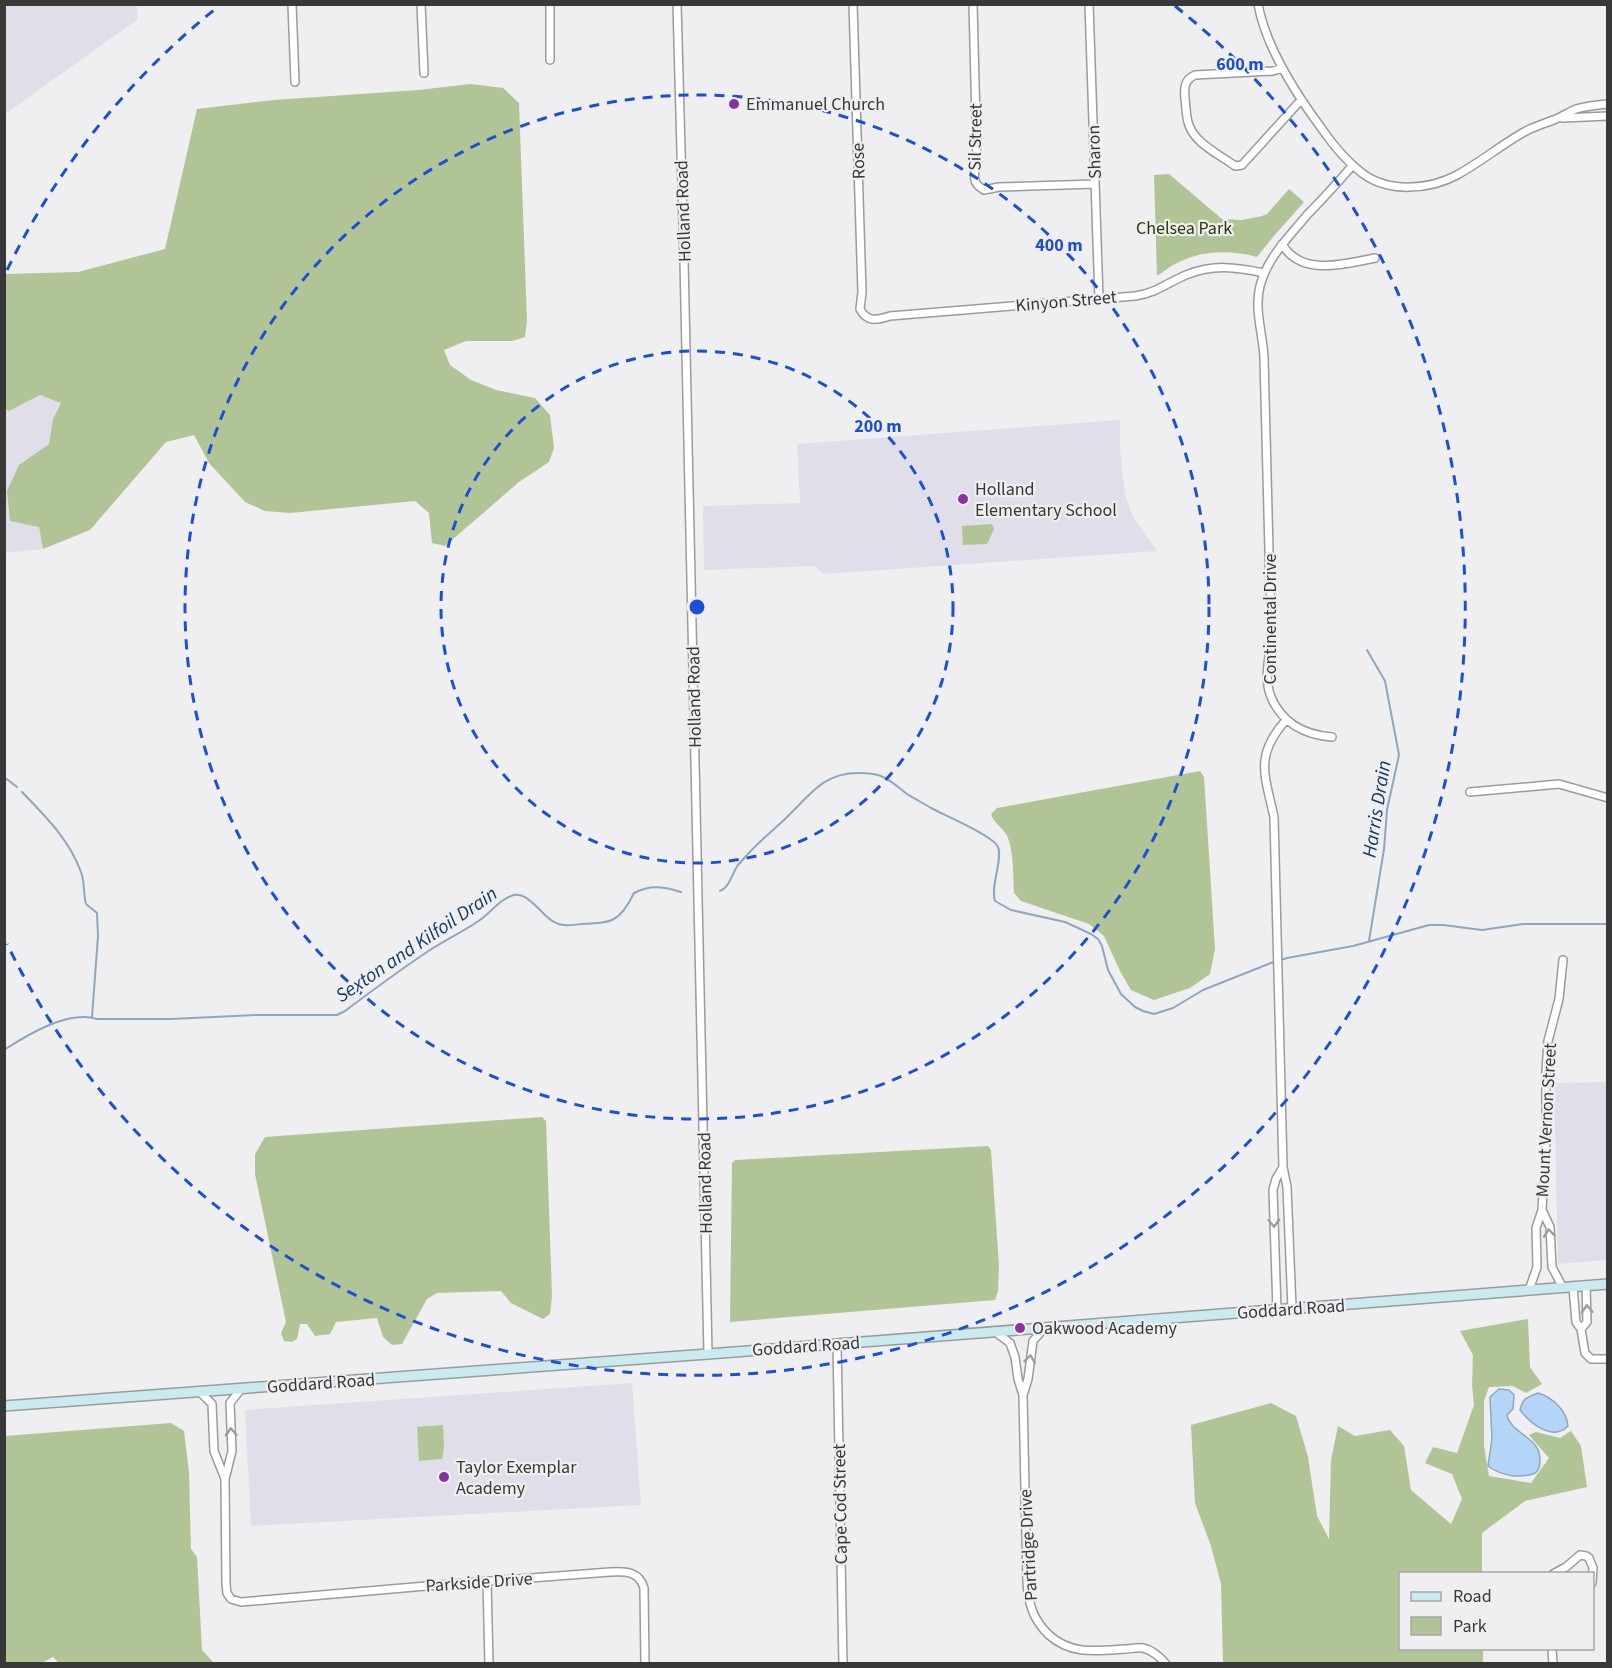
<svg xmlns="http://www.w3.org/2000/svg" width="1612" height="1668" viewBox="0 0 1612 1668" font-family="'Source Sans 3',sans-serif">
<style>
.built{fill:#e0dfe9}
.green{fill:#b0c496}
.water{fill:#b3d6f8;stroke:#8ea7bf;stroke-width:1.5}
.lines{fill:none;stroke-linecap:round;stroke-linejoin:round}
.stream{stroke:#8ea7bf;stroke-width:2}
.street-casing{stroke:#9b9b9d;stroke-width:10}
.secondary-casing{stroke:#9b9b9d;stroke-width:12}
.street{stroke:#fff;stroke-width:7}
.secondary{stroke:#c9ebef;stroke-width:9}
.oneway{stroke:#9c9c9c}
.ring{fill:none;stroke:#1d4ed8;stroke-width:3;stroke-dasharray:10 8}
.poi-dot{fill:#8632a1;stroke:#efeef1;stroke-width:2}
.labels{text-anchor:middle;stroke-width:4.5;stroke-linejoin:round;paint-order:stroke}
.poi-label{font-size:18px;fill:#383839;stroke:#efeef1;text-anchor:start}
.street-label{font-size:18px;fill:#383839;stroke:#efeef1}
.park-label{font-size:18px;fill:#293b06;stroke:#efeef1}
.water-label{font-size:20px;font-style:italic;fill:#0f3a5e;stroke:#efeef1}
.centre{fill:#1d4ed8;stroke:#efeef1;stroke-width:3}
.ring-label{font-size:18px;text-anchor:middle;font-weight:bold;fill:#1d4ed8;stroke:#efeef1;stroke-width:4.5;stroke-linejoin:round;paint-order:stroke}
</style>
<rect width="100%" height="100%" fill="#efeef1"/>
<!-- built -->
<path class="built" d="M5,4L136,5L138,19L5,114Z
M40,395L61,402L53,419L49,444L19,465L39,527L43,549L5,553L4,409L9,411Z
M1120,420V449L1125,494L1133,517L1157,551L824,574L814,566L704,570L703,506L800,503L797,444Z
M1607,1082V1260L1558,1264L1554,1083Z
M632,1383L641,1505L251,1526L245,1410Z"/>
<!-- green -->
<path class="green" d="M471,84L503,88L519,103L527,321L525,337L512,341H466L444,350L450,365L471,380L496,390L535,398L550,415L554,448L549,462L519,482L445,546L432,543L429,513L415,501L290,513L265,511L245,502L209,463L194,435L166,442L90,530L43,549L39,527L10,521L7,491L19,465L49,444L53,419L61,403L40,395L9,411L5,409V274L78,272L165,249L197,109L274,100L418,90Z
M1169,174L1222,219L1242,220L1262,216L1267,214L1289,189L1304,202L1273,237L1257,257C1231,250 1202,250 1177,263C1170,266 1163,272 1157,276L1154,175Z
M992,524L994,529L987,544L963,545L962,526Z
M1200,771L1204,777L1215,949L1210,974L1190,988L1154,1000L1131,990L1120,971L1104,936L1089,924L1021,901L1014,893C1013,875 1014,855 1008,838C1005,829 994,824 991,814L997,808Z
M542,1117L546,1121L552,1296L550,1314L543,1319L511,1303L501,1291L437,1293L427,1299L402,1344L392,1345L383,1337L377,1318L336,1322L330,1334L315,1336L307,1324H300L297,1339L292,1342L284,1341L281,1333L286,1322L255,1174V1154L265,1137Z
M988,1146L991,1150L999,1266L998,1291L995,1300L730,1322L732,1163L735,1160Z
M1528,1319L1530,1367L1542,1384L1526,1393L1513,1386L1489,1387L1484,1401V1446L1489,1476L1531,1483L1549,1458L1529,1435L1536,1432L1560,1438L1571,1431L1581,1446L1587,1487L1525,1501L1482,1533V1573L1400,1574V1648L1483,1649V1663H1223L1221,1584L1211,1546L1195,1503L1191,1425L1271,1403L1296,1416L1308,1457L1317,1516L1329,1539L1331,1460L1338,1426L1355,1436L1390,1430L1404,1446L1411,1490L1451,1524L1462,1499L1452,1474L1425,1463L1433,1447L1457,1453L1474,1405L1472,1385L1473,1355L1460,1331Z
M171,1423L184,1431L189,1472L191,1549L197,1557L202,1650L214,1663L60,1664L53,1657L42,1663H5V1436Z
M443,1425L444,1448L442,1459L419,1461L417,1427Z"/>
<!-- water -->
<path class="water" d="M1499,1389L1509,1390L1514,1395L1513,1409L1507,1415C1510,1429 1526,1434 1535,1445C1541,1452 1543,1470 1533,1474C1528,1476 1519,1476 1514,1476C1504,1475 1496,1472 1488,1466L1492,1439L1490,1397Z
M1538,1393C1552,1397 1567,1411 1568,1426C1553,1442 1530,1423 1520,1410C1523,1397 1527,1398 1538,1393Z"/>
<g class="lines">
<!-- stream -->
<path class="stream" d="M1367,650L1385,681L1399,755L1387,810L1384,849L1369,941
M4,777L17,787
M22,792C45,816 69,839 81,872C85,882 83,894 86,904L97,913L98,936L92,1017
M720,891C730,887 732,873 738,865C741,862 744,858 747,855C759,841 774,830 787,817C810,795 823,773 858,773C866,773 874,773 881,776C891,780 899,788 907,794C915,799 923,803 931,808C944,815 994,836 998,847C1003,859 990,887 995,901L1011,910L1065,922L1091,934L1098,939L1102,946L1108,970L1121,994L1135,1007L1143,1011L1154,1014L1173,1008L1203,990L1271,963L1287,958L1353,946L1429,925H1443L1482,930L1523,924H1608
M4,1050C27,1035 68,1010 97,1019H171L256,1015H337L345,1011C373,990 401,969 430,950C446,940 462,932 477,922C490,914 499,899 514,895C529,892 542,916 554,922C562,927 572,925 581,924C612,923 620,922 634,893C651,884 665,887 681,892"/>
<!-- street casing -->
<g class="street-casing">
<path id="street" d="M292,4L295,82
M421,4L424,73
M550,4V60
M677,4L684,260L708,1354
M853,4L862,292L860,309C867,323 878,320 890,316L1135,296C1156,293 1167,283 1186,275C1213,264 1236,267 1264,273
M973,4L977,162C974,174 971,183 984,190L999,187L1095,184
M1089,4L1099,299
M1258,4C1266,48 1296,94 1322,129C1333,145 1346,161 1362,173C1388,193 1429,190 1457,175C1481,162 1502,144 1526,131C1536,126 1546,123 1556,119C1563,116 1569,112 1576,109C1586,106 1597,105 1608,104
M1282,68L1273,71L1195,75C1184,80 1184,88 1185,99C1186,106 1186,115 1188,122C1193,143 1219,154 1235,166L1242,165L1301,100
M1563,118L1608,116
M1282,244C1301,277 1345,264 1375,258
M1286,720C1254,756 1265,775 1274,817L1283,1167L1287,1187L1292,1308
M1332,737C1305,735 1282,723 1271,697C1263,677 1270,659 1271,639C1272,622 1271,605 1270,589C1268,512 1266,435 1264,358C1263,334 1254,310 1260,286C1267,258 1289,237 1307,215C1323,199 1338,182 1353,165
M1470,792L1559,784L1608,798
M1542,1210L1546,1141V1072L1548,1041L1559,999L1563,960
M1573,1287L1576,1322L1581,1329L1585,1353L1591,1359H1608
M1529,1290L1537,1267L1536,1228L1542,1210L1550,1227L1552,1267L1563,1288
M1277,1310L1273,1190L1276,1179L1283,1167
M1581,1329L1587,1322L1586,1286
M994,1331L1010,1343L1015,1357L1018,1379L1023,1395L1027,1581C1028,1603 1033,1620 1049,1635C1071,1655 1097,1651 1125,1649C1130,1649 1137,1647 1143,1648C1152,1650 1160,1657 1166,1664
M837,1344L843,1664
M241,1389L230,1403L232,1451L225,1479L226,1584L227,1593L231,1599L241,1602L426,1586L610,1572C625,1571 639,1571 644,1588L645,1664
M200,1392L212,1404L214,1451L225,1479
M1023,1395L1028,1379L1033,1341L1045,1327
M1553,1574L1566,1567L1580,1555L1586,1556L1589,1558L1593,1568L1592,1583
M487,1581L489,1664
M1552,1648L1553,1664"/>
</g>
<!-- secondary casing -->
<g class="secondary-casing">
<path id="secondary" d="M4,1406L708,1354L1608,1284"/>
</g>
<!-- street -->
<use href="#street" class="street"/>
<!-- secondary -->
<use href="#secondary" class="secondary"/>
</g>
<!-- one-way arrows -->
<defs><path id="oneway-chevron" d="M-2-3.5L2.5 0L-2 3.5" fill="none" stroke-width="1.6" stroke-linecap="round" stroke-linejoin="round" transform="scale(1.5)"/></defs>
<g class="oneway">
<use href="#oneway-chevron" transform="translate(1274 1223) rotate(88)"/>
<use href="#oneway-chevron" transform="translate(1549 1233) rotate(-97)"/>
<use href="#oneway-chevron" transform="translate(1587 1309) rotate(-92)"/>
<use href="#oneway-chevron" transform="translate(1030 1359) rotate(-83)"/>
<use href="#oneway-chevron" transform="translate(231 1432) rotate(-93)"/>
</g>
<!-- distance rings -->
<g class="ring">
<circle cx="697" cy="607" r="256"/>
<circle cx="697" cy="607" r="512"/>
<path d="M7 270A768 768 0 0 1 219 6M1175 6A768 768 0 1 1 7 944"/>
</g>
<!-- markers -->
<g class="poi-dot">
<circle cx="734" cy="104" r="6"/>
<circle cx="963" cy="499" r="6"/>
<circle cx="1020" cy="1328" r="6"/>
<circle cx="444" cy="1477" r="6"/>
</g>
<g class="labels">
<!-- poi labels -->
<g class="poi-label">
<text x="746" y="110">Emmanuel Church</text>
<text x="975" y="495">Holland<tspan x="975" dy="21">Elementary School</tspan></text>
<text x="1032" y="1334">Oakwood Academy</text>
<text x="456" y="1473">Taylor Exemplar<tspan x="456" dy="21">Academy</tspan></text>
</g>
<!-- street labels -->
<g class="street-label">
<text transform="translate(975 137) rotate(-89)" y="6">Sil Street</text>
<text transform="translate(1094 152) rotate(-92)" y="6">Sharon</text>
<text transform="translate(858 161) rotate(-92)" y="6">Rose</text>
<text transform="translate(683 211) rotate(-92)" y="6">Holland Road</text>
<text transform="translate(1066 301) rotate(-5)" y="6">Kinyon Street</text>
<text transform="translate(1270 619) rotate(-90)" y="6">Continental Drive</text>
<text transform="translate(694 697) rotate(-91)" y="6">Holland Road</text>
<text transform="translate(1546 1120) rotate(-87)" y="6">Mount Vernon Street</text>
<text transform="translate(705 1183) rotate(-91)" y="6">Holland Road</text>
<text transform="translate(1291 1309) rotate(-4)" y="6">Goddard Road</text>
<text transform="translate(806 1346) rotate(-4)" y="6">Goddard Road</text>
<text transform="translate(321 1383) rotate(-4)" y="6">Goddard Road</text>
<text transform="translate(840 1504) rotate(-91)" y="6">Cape Cod Street</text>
<text transform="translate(1028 1545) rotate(-93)" y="6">Partridge Drive</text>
<text transform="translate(479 1582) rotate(-4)" y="6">Parkside Drive</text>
</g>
<!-- park labels -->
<g class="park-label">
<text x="1184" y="234">Chelsea Park</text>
</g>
<!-- water labels -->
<g class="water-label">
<text transform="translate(1376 809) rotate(-81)" y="7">Harris Drain</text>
<text transform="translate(416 944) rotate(-34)" y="7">Sexton and Kilfoil Drain</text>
</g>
</g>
<circle cx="697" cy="607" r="9" class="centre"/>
<g class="ring-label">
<text x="1240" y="70">600 m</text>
<text x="1059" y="251">400 m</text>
<text x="878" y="432">200 m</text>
</g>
<!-- border -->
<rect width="1612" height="1668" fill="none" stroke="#383839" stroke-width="12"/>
<!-- legend -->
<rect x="1399" y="1572" width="195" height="78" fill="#efeef1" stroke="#a6a5a7" stroke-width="1.5"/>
<rect x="1411" y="1592" width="30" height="9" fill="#c9ebef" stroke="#a6a5a7" stroke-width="1.5"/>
<text x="1453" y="1602" font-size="18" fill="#383839">Road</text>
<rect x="1411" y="1617" width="30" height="18" fill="#b0c496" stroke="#a6a5a7" stroke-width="1.5"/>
<text x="1453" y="1632" font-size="18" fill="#383839">Park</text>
</svg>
